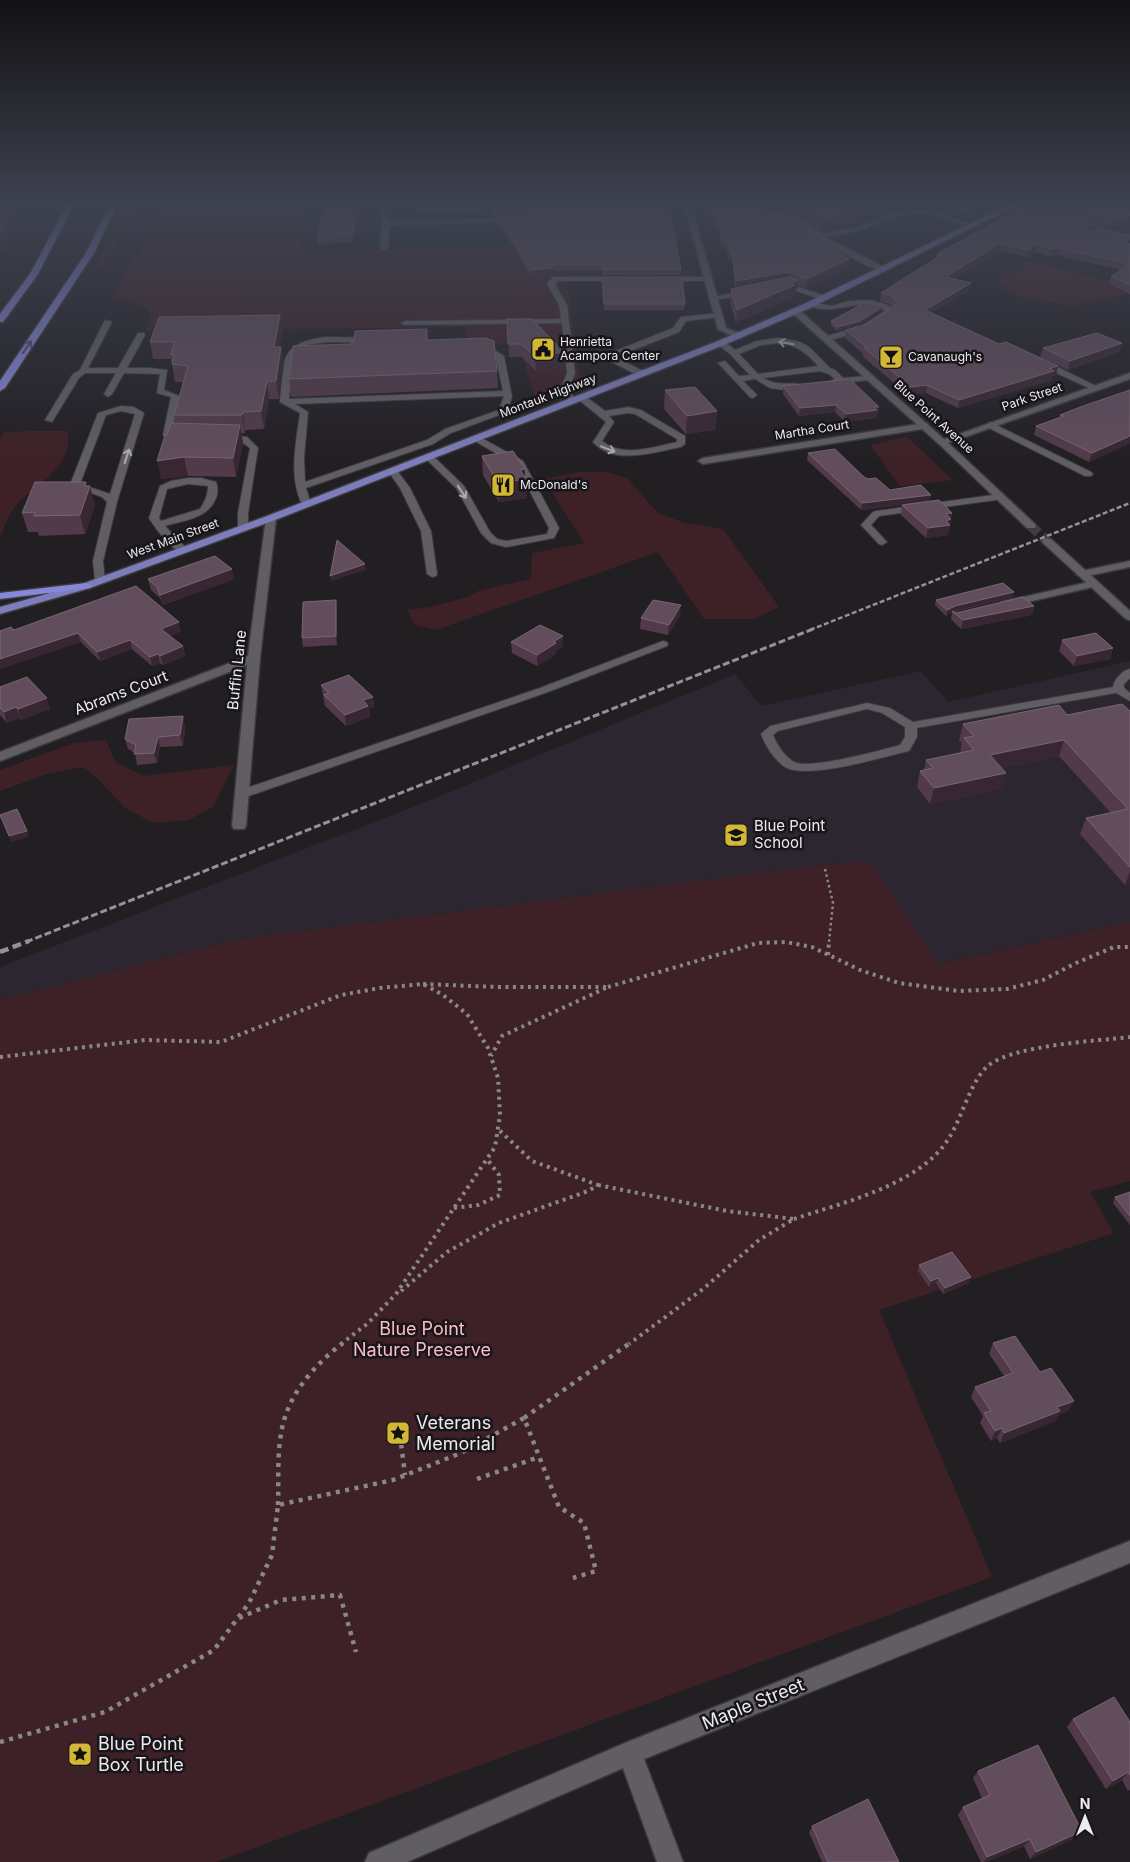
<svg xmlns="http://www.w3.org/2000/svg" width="1130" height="1862" viewBox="0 0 1130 1862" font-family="Inter,sans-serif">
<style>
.built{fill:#2b262f}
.green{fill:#3d2126}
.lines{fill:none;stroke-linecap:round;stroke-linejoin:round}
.tertiary-tunnel{stroke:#403d41;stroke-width:10;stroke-dasharray:10 5;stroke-linecap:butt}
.service-casing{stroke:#3c3a3e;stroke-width:2}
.minor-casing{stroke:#3c3a3e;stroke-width:3}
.tertiary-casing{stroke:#3c3a3e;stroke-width:3}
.primary-casing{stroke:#3c3a3e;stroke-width:3}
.trunk-casing{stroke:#3c3a3e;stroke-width:3}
.path-far2{stroke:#89878a;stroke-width:2.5;stroke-dasharray:2.5 3;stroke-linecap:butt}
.path-far1{stroke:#89878a;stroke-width:4;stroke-dasharray:3 4.5;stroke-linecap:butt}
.path{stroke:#89878a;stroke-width:4.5;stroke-dasharray:4 5.5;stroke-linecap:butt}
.service{fill:#615e63;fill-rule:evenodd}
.minor{fill:#615e63;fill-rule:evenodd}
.tertiary{fill:#615e63;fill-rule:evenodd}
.primary{fill:#7d7dbb;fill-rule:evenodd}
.trunk{fill:#8687d8;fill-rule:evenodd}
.rail-far2{stroke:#959296;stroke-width:2.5;stroke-dasharray:5 2.5;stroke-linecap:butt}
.rail-far1{stroke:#959296;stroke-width:3;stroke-dasharray:7 3;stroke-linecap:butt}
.rail{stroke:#959296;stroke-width:4.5;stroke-dasharray:9 4.5;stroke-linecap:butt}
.wall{fill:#523a4a}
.shaded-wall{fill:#382733}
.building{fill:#624d5c;stroke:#786672}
.oneway{stroke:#adabaf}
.oneway2{stroke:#4a496f}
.labels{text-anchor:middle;stroke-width:5;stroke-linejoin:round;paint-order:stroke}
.far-poi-label{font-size:12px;fill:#eceaed;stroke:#18161a;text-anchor:start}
.far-street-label{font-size:12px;fill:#eceaed;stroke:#18161a}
.street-label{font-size:15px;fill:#eceaed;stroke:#18161a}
.poi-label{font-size:15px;fill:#eceaed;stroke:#18161a;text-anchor:start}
.near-park-label{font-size:18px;fill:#febdc7;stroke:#18161a}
.near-poi-label{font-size:18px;fill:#eceaed;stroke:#18161a;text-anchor:start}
.near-street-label{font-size:18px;fill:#eceaed;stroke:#18161a}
</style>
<rect width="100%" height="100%" fill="#221f23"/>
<!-- built -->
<path class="built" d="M1130,661V922L937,964L870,863H840L239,939L0,1000V967L413,807L735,674L761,706L921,671L948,702Z"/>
<!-- green -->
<path class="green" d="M127,201H142L105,262V270L96,264Z
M168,201H306L211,204H306L300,251L561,246L566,275H703L704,281H567L581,387L537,405L519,344H467L466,327L145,331L152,316C138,298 131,301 111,298Z
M1029,261L1130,286V293L1071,306L1008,294L999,281Z
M32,431H67C76,465 36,484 17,504C9,512 4,528 0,539V440L4,432Z
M907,437L953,480L900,486L870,445Z
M578,472H606L627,478L658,513L685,523L723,529L779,607L754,619H704L658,552L436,630L415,625L407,610L430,607L468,597L478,591L531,579L532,553L584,543L544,479Z
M106,740L115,762L143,776L234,765L213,807L189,820L153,823L124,807L97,778L83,767L47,774L0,791V770L74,743Z
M870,862L938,964L1130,922V1181L1090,1192L1114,1233L879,1310L992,1577L216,1862H0V1000L239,939L840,863Z"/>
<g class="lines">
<!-- tertiary-tunnel -->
<path class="tertiary-tunnel" d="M1031,526L1047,541"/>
<!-- service casing -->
<g class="service-casing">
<path id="service" d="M777,201H783L788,209L823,234L861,226L887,215L911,210H928L976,226L973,228L928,214H911L891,218L865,229L826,237L886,268V272H883C855,263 792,225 777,201Z
M553,277H619L623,279L619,281H558L555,284L567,305L575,373L569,388L570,393L578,400L577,402H571L562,394L561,388L567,373L562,323L405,325L401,323L405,321L561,319L559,305L547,284Z
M660,277H708L712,279L708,281H660Z
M788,284L826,296L827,298L823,300L787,288L780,289L776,287Z
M749,290H752V294L713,300L709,298Z
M870,300L888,305L894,311L866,331L826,341L822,339L823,337L860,327L885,311C861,293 831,320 807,304L811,302L832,306L849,301Z
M718,313H721V317L686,321L679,332L615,357L645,372V376H639L606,359L608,354L673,328L681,317Z
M105,320L112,322L88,368H118L138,333H144L145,335L127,368H150L167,370L164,390L179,396L172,433L187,436V440L167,438L163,435L171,397L157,393L160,374L124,373L112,394L108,397L104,394L116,373H85L79,378L52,422L45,420L73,374L80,370Z
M327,337L372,338L376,340L372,342H327L306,345L298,350L293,360L289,399L503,391L496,357L475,352V348C485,347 496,350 504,356L512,397L507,412L451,433L433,444L306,488L311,504L309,506H303C288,479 296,443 300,413L280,402C285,360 277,343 327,337ZM504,396L499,410L445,429L427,440L305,482L304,458L308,412L295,404Z
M779,338L800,342L809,347L830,368L835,370L843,378L868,376L872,378L868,380L832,384L828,382L835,379L829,374L820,371L763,378C779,388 796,380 805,386L801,388L785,390L770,388L755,379L743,381L757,395L753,398L750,397L718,363L725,361L739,376L750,375L729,353L718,345V341H724L735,350L757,341ZM779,343C797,345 807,353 818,366L758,374L739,354L761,345Z
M1037,360H1043L1100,388L1093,390L1037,364Z
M579,396H585L605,411L628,407L641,410L685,436V444L681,447C654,452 614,466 593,442L606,422L579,400ZM628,413L635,414L677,439V442C654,447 622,458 602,441L614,422L609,416Z
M121,406L134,407L144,413L117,502L103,561L105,581L100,584L95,581L93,561L107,502L102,497L70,485L98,413ZM121,411L135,414L110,494L80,484L106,415Z
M990,422L1091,472L1093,474L1091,476H1085L987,427L986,425Z
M223,434L247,437L258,448L248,513V528L243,531L238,528V513L250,448L239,440L220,439L219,437Z
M476,435L523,461L559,528L554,538L506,547L491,543L481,533L457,489L424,457L429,454L432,455L464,486L490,532L497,539L506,541L547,534L549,528L516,465L473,440V436Z
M393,468L396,469L410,488L431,531L437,574L436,576L432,577L427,574L421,531L400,488L388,471Z
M188,478H201L216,482C218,487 218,492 216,498C208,519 184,520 165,526L188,550L183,553C170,549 156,529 149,518L160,486L171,481ZM188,484L208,486C208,494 205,502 200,509L161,521L159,518L167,489Z
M1000,494L1005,497L1003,499L879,516L871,525L887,542L882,545L879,544L861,525L873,512L876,511Z
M663,641L667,642L668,644L667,646L548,692L246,797L242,798L236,794L238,791L540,688Z
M1130,669V678L1124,684V688L1130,693V701L1116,693L917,728V737L909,751C883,757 811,779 787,768C775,762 765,745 761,734L770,726L867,703L890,708L913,722L1113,687C1114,679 1123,670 1130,669ZM867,709L882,713L905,727V737L900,745C881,750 810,770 794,762C785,757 777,745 773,735L778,731Z"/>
</g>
<!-- minor casing -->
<g class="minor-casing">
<path id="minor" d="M383,201H391L389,221L521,218L525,220L521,222L389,225L388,248L384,250L380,248Z
M683,201H690L726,328L742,334V338H736L718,329Z
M981,201H993L1045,215L1041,217Z
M1073,221L1130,235V239L1073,225Z
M1130,373V379L945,444H939L937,442Z
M925,423L928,424V428L703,464L698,461L703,458Z
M271,515L276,518L260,658L246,826L244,829H234L232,826L247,665L0,761V752L248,656L266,518Z
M1130,561V567L1082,577L1076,574L1082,571Z
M1093,581L1097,582L1099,584L1097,586L1006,607L1000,604L1002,602Z
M1130,1541V1563L644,1759L683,1862H657L623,1768L407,1862H365L369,1853L630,1741Z"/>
</g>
<!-- tertiary casing -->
<g class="tertiary-casing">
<path id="tertiary" d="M792,309H798L945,440L1035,524L1036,526L1035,528H1027L939,444L792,313Z
M1047,538L1051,539L1130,611V620L1126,619L1043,543L1042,541L1043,539Z"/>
</g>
<!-- primary casing -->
<g class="primary-casing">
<path id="primary" d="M1017,201H1026L810,308L724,345L275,520L90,588L0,614V607L82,584L267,516L718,341L804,304Z"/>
</g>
<!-- trunk casing -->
<g class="trunk-casing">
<path id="trunk" d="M69,201H76L38,274L3,322H0V314L30,274Z
M112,201H119L94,253L5,388L0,391V381L86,253Z
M86,583L92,586L90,588L0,599V593Z"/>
</g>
<!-- path-far2 -->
<path class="path-far2" d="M825,869L833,903L829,942"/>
<!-- path-far1 -->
<path class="path-far1" d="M828,955L829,941
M423,984L497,987H608L502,1036L491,1056
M608,987L758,943L786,942L812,947L860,970L899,983L959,991L1007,989L1043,980L1076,963L1114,947H1130
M0,1057L145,1040L221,1042L341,995L380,988L423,984L443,995L467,1014L488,1048L498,1078L500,1115L495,1147L396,1294L367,1324L341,1344
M598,1185L727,1211L794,1219L759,1240L703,1289L629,1344
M454,1208L478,1205L500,1195L499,1175L487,1159
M794,1219C844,1202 920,1185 949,1138C962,1118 971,1079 989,1065C1015,1045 1096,1041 1130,1037
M401,1291L447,1252L499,1223L588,1191L598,1185L532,1161L498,1129"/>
<!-- path -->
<path class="path" d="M524,1418L630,1343
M400,1435L405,1475
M477,1479L539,1457
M278,1505C279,1476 276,1445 285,1417C294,1388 319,1361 343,1343
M239,1618L281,1600L340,1595L356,1652
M0,1742L105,1712L214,1650L249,1603L272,1555L278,1505L393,1480L461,1453L524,1418L559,1507L584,1523L596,1571L573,1578"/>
<!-- service -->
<use href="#service" class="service"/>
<!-- minor -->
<use href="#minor" class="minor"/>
<!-- tertiary -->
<use href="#tertiary" class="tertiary"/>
<!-- primary -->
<use href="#primary" class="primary"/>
<!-- trunk -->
<use href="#trunk" class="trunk"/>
<!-- rail-far2 -->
<path class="rail-far2" d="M810,630L1130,503"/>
<!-- rail-far1 -->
<path class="rail-far1" d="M26,942L813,629"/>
<!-- rail -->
<path class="rail" d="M0,952L29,941"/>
</g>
<!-- wall -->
<path class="wall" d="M323,201H356L355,203L358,207L360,214L352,242L318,244V237L325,207H324Z
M415,201H668L681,269L680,275H602V271H554V275L531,277L500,224V218H525L526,217L525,216L495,217L488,205L487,211H415L414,205Z
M708,201H762V203L768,215L849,259L848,269L806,288L797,285L796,293L794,294L793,297L736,323L730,302L731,289L735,288L732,261H729L726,248L721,247L718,229L714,228Z
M812,201H901L849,224L842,223L822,231L801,216L802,205Z
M922,201H975L974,208L971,214Z
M1044,203L1130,210V223L1110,228L1096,225L1095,232H1093L1128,240V243L1130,244V294L1109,284L1111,276L1121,270L1056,255L1050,257L1035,252L1027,257L999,251L954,279L969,291L932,313L999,344L1058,366L1056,375L1052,376V380L958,408L926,393L909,395L863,357V354L845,338L846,330L868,324L893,307L889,304L880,301L881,293L937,258V254L1031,211H1042Z
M602,277L685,304L684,310H604Z
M881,311L859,325L837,331L831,325V321Z
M280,315L282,332L279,347H281L284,364L279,399H269L264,429L245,430V433H241L243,443L236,477L188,476L161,479L167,435L175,424L174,415L183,382H175L171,359H153L150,342Z
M507,319L564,366L536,371L522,357H509Z
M427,329L428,340L497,371L498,388L291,397L289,379Z
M1122,343L1119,352L1068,370L1040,357L1043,348Z
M783,386L879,407L878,414H877L876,418L845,422L835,412L799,416L783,394Z
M665,390L717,411L715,430L686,434L664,409Z
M1130,390V443L1089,462L1034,435L1036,426L1060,418V415Z
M808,453L864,477L890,490L930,501L952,513L948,535L926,538L901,515L902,505L861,510L807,460Z
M482,456L525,476L526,479L527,498L499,502L483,475Z
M87,486L95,505L85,534L39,536L38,532H28L22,513Z
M148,579H234L163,605L160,598L151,590Z
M1014,592L1012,598L953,612L956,613L1034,606L1032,615L961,629L951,619L952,612L946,616L935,605L936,600Z
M337,609V645L303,647L302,638Z
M680,616L668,635L640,629L641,618Z
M14,630L181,631L169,636L183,646L185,656L163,665L160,663L152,666L132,649L100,661L81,642Z
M1062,640L1113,648L1110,659L1074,666L1059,651Z
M511,642L563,646L556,651V654L537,666L512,653Z
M321,685L373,697L374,707L369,709L370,717L346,726L325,706Z
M0,687L50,709L21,720L20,718L7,723L0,715Z
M1130,711V884L1125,885L1080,834L1086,818L1111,813L1059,756L1001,768V789L930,804L917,787L920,771L924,770L926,760L960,753L962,743L959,740L963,724L1067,715Z
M183,716L185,727L183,746L160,747L157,763L137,765L135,753L128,749L125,739Z
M1130,1192V1225L1113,1203L1115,1197Z
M919,1265L969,1283L943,1294L936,1283L929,1287L918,1271Z
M993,1343L1040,1372L1074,1401L1068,1411L1058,1415L1055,1421L1000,1443L997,1438L991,1441L980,1423L983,1416L971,1397L975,1387L1004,1376L989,1354Z
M1073,1719L1130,1722V1790L1128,1791L1122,1780L1106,1789L1067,1727Z
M978,1771L1075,1838L1030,1859L1024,1846L986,1862H981L958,1815L963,1807L982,1798L973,1778Z
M812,1826L899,1862H822L809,1833Z"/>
<!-- shaded-wall -->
<path class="shaded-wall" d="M10,201H26L0,231V213Z
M879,201H901L849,224L850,214Z
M974,201H975L974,208L971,214Z
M358,203V210L359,207L360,214L352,242V235Z
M844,212L842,223L822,231L824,220Z
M1130,215V223L1110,228L1112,220Z
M1096,224L1095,232L1076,237L1078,229Z
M7,225L11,239L0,253V234Z
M1000,243L999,251L944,285L946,277Z
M1037,244L1035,252L1027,257L1029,250Z
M1058,248L1056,255L1050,257L1052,249Z
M849,259L848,269L806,288L807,279Z
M554,268V275L531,277V270Z
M789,272L788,282L735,291L736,281Z
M798,280L796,293L794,294L793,297L736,323L737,310Z
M971,283L969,291L924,318L925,310Z
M882,307L881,311L859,325L837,331L838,327Z
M280,315L282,332L276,364L274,347Z
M1122,343L1119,352L1068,370L1070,361Z
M281,347L284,364L279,399L276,381Z
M564,352V366L536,371L535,357Z
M1058,366L1056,375L1052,376V380L958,408L959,400Z
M267,381L269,399L264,429L261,411Z
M927,385L926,393L909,395L911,387Z
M836,405L835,412L799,416L800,408Z
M874,407H879L878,414H877L876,418L845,422L846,414Z
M717,411L715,430L686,434L687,416Z
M243,412L245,430V433L242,415Z
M240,425L243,443L236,477L233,458Z
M1130,436V443L1089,462L1092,453Z
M184,457L188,476L161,479L157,461Z
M525,469V479H526L527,498L499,502L498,483L520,470Z
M86,482L88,492L90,486L95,505L85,534L80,515Z
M931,495L929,502L861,510L862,503Z
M952,513L948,535L926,538L928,528L946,514Z
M365,564L366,570L331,581L330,576Z
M232,569L234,579L163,605L160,595Z
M1014,592L1012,598L954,611L946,616L947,610L955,606Z
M336,600L337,609V645L336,636Z
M681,605L680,616L668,635L669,625Z
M1034,606L1032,615L961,629L963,620Z
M179,622L181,631L163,638L161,629Z
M78,633L81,642L0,669V659Z
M563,636V646L556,651V654L537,666V655L553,642Z
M130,640L132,649L100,661L97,652Z
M183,646L185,656L163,665L160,656Z
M1113,648L1110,659L1074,666L1077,656Z
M158,654L160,663L152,666L150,657Z
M373,697L374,707L369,709L370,717L346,726L345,715L363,700Z
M47,698L50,709L21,720L18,709Z
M16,707L20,718L7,723L4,712Z
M183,716L185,727L183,746L180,735Z
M158,737L160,747L157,763L154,753Z
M1064,740L1059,756L986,771L990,755Z
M1006,773L1001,789L930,804L934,788Z
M27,831L29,837L11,842L9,836Z
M1130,871V884L1125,885Z
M971,1277L969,1283L943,1294L945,1288Z
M938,1278L936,1283L929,1287L931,1281Z
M1074,1401L1068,1411L1058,1415L1055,1421L1000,1443L1004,1433L1057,1407Z
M1002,1428L997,1438L991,1441L995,1431Z
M1128,1772L1122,1780L1106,1789L1113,1781Z
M1082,1831L1075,1838L1030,1859L1036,1852Z
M1030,1839L1024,1846L986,1862H984L987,1857Z"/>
<!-- building -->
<path class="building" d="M0,201H10L0,213Z
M326,201H354L353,203H358L357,207H359L352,235L318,237Z
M415,201H487V205H414Z
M489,201H668L681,269H602V264H551L554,268L531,270L500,218H525L531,214L530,212L525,210L495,211Z
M710,201H761L768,215L782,214L849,259L807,279L789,272L736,281L732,251H730L726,238H722L719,220L715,219Z
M812,201H879L850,214L844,212L824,220L802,205Z
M965,201H974L973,203Z
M1048,201H1087L1130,210V215L1112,220L1044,203Z
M1024,209L1031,211L1035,209L1096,224L1078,229L1128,240L1125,243L1130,244V264L1058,248L1052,249L1037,244L1029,250L1000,243L946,277L971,283L925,310L999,344L1006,342L1058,366L1049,369L1054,371L959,400L927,385L911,387L864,348H867L846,330L868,324L896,304L897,302L891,296L881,293L941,255L937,254L1014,212Z
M0,225H7L0,234Z
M1130,264V285L1111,276Z
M602,277H682L685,304H604Z
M789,277L798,280L791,284L795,285L737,310L731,289Z
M866,302L882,307L860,321L838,327L831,321Z
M280,315L274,347H281L276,381H267L261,411L243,412L242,415H174L188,366L172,364L174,354L170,355L175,342H150L159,317Z
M507,319H532L564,352L535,357L521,344H508Z
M427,329V340L486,338L494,341L497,371L289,379L293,346L351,344L352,342H354L355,331Z
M1097,333L1122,343L1070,361L1043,348Z
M850,379L879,407H874L877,410L846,414L836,405L800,408L783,386Z
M695,387L717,411L687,416L665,390Z
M1130,390V436L1092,453L1036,426L1064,416L1060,415L1083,406Z
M171,423L240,425L233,458L184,457L157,461L165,435H167Z
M835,449L864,477L868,479L876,478L890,490L921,485L931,495L862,503L808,453Z
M513,451L525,469L520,470L526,479L498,483L482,456Z
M35,482H86L85,486H90L80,515L34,516L35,512L22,513Z
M939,500L952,513L946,514L951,519L946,521L950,525L928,528L902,505Z
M337,540L365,564L330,576Z
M215,556L232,569L160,595L157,587L148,579Z
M1003,583L1014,592L955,606L947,610L936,600Z
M136,586L179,622L161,629L183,646L160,656L158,654L150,657L130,640L97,652L78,633L0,659V631L11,627L14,630Z
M1023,597L1034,606L963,620L952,611L956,613Z
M336,600V636L302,638L303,602Z
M653,600L681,605L669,625L641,618Z
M540,625L563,636L553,642L556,643L537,655L511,642Z
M1096,633L1113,648L1077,656L1062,640Z
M349,675L373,697L363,700L368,706L345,715L324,695L329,693L321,685Z
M27,677L47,698L18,709L16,707L4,712L0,708V687Z
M1122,704L1130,711V867L1086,818L1128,809L1064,740L990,755L1006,773L934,788L920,771L933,768L926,760L974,750L964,738L974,736L963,724L1059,705L1067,715Z
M183,716L180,735L158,737L154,753L134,754L136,745L125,739L129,719Z
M17,809L27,831L9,836L0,815Z
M1130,1192V1216L1115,1197Z
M952,1252L971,1277L945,1288L938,1278L931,1281L919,1265Z
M1015,1336L1040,1372L1051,1368L1074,1401L1057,1407L1060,1411L1004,1433L1002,1428L995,1431L984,1413L991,1411L975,1387L1013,1373L993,1343Z
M1114,1697L1130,1722V1775L1128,1772L1113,1781L1073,1719Z
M1038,1745L1082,1831L1036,1852L1030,1839L987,1857L963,1807L990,1795L978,1771Z
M868,1799L899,1862H828L812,1826Z"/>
<!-- one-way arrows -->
<defs><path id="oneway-shaft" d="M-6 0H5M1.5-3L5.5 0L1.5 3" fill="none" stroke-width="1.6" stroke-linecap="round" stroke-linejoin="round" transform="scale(1.25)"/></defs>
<g class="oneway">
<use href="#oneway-shaft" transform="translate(786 343) rotate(-170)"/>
<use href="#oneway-shaft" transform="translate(608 449) rotate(21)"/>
<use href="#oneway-shaft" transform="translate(127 456) rotate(-72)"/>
<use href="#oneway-shaft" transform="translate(462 492) rotate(57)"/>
</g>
<use class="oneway2" href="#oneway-shaft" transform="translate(27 347) rotate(-56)"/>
<!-- sky -->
<linearGradient id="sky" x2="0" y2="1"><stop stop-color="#131113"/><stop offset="0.44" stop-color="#3e4250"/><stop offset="1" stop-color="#3e4250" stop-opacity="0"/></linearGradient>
<rect width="1130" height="462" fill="url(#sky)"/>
<!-- icons -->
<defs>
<g id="civic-square" transform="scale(1.25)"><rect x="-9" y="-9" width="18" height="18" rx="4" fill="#d2b736" stroke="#18161a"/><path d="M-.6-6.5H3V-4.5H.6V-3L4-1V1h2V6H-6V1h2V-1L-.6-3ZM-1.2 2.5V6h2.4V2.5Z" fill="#111"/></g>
<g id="bar-square" transform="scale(1.25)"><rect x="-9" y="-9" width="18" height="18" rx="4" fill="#d2b736" stroke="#18161a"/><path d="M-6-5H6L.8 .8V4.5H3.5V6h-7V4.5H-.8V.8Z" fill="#111"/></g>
<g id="restaurant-square" transform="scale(1.25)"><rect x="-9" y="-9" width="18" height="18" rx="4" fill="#d2b736" stroke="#18161a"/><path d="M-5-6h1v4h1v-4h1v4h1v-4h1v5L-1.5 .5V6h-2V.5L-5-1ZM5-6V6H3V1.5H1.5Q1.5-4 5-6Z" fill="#111"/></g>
<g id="school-square" transform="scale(1.25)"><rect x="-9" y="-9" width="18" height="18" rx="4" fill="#d2b736" stroke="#18161a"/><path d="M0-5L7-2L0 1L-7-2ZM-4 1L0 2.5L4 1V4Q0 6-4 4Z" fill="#111"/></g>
<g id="sight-square" transform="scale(1.25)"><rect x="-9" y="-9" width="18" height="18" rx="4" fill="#d2b736" stroke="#18161a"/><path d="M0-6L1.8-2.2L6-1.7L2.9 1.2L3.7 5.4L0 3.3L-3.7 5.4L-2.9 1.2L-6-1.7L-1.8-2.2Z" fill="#111"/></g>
</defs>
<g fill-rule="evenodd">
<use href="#civic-square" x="543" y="349"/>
<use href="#bar-square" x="891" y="357"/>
<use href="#restaurant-square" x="503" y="485"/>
<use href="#school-square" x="736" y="835"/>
<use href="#sight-square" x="398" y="1433"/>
<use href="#sight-square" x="80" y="1754"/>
</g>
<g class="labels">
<!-- far-poi labels -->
<g class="far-poi-label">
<text x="560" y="346">Henrietta<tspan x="560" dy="14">Acampora Center</tspan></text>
<text x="908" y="361">Cavanaugh's</text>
<text x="520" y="489">McDonald's</text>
</g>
<!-- far-street labels -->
<g class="far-street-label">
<text transform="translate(548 396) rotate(-21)" y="4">Montauk Highway</text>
<text transform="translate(1032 397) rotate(-19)" y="4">Park Street</text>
<text transform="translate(934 417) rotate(42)" y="4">Blue Point Avenue</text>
<text transform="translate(812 430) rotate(-9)" y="4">Martha Court</text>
<text transform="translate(173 539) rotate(-20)" y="4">West Main Street</text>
</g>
<!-- street labels -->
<g class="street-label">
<text transform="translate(237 670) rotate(-84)" y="5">Buffin Lane</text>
<text transform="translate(121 693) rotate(-21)" y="5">Abrams Court</text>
</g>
<!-- poi labels -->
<g class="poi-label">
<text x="754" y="831">Blue Point<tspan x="754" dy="17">School</tspan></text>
</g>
<!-- near-park labels -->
<g class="near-park-label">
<text x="422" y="1335">Blue Point<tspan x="422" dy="21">Nature Preserve</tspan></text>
</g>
<!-- near-poi labels -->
<g class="near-poi-label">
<text x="416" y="1429">Veterans<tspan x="416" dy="21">Memorial</tspan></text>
<text x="98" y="1750">Blue Point<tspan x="98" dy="21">Box Turtle</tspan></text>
</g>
<!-- near-street labels -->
<g class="near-street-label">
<text transform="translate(753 1704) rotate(-22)" y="6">Maple Street</text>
</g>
</g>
<!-- north arrow -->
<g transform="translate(1085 1817)" stroke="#18161a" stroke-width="4" paint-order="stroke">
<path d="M0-4L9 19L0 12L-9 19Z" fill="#eceaed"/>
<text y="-8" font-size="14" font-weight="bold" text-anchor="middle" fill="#eceaed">N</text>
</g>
</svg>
